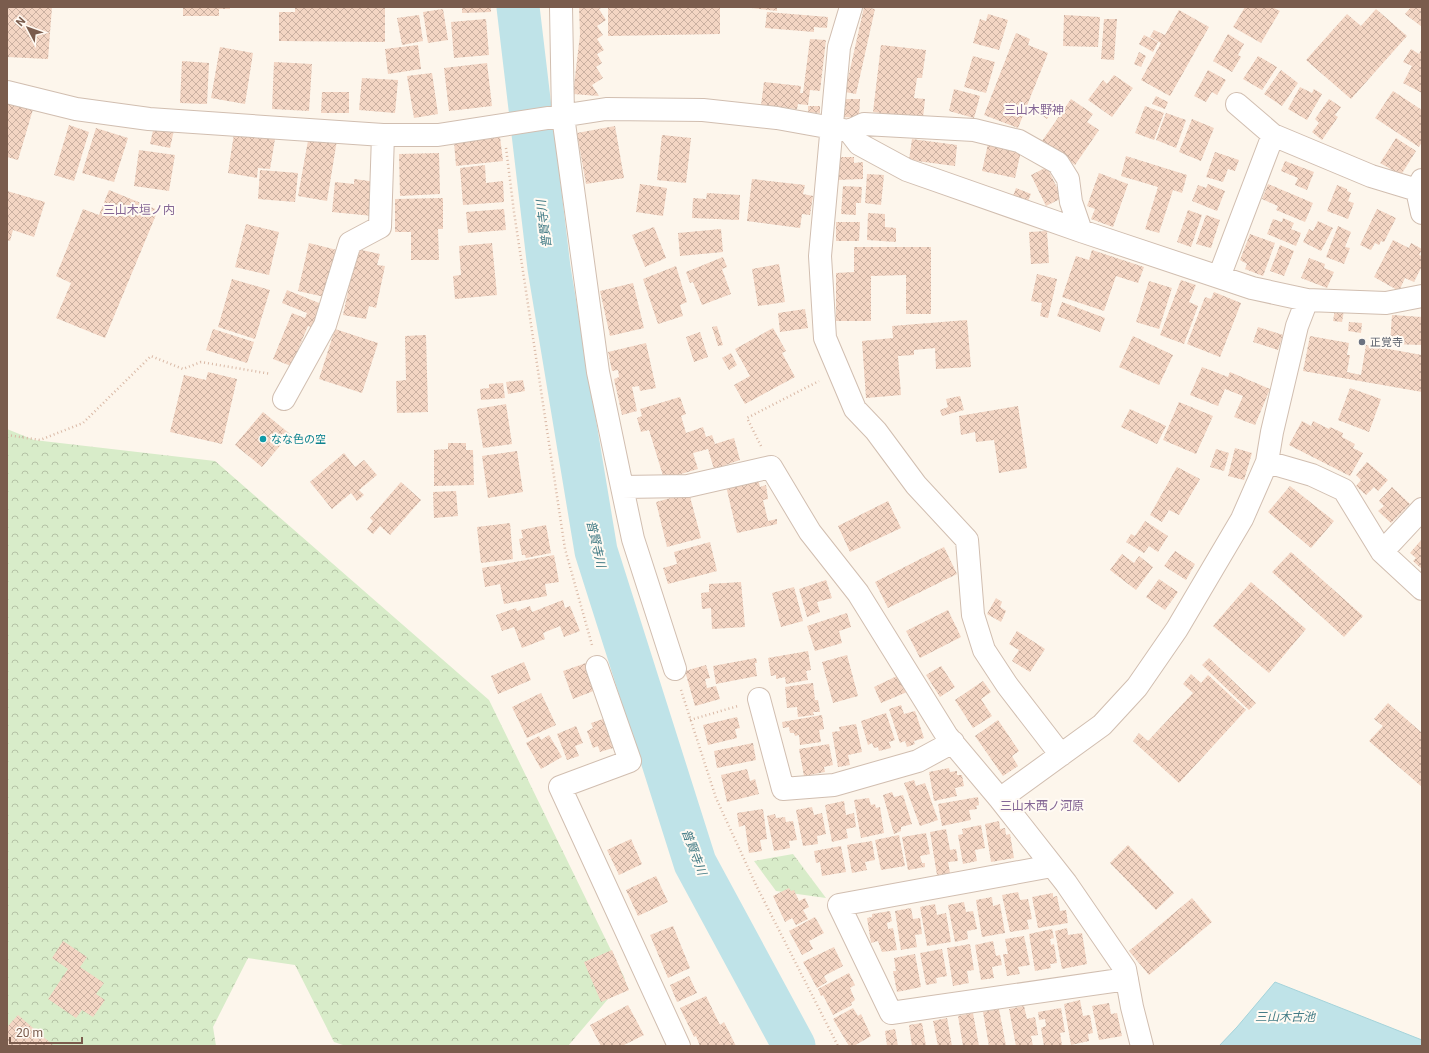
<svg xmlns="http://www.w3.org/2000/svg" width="1429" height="1053" viewBox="0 0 1429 1053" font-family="Roboto,'Noto Sans JP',sans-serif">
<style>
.forest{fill:url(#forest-crowns)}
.water{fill:#bfe3e8;stroke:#a5d3da}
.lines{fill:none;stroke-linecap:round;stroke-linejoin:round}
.river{stroke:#bfe3e8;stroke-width:43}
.building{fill:url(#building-cross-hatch)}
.minor-casing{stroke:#d1beb0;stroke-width:24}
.path{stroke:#d9b8a5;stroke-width:2.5;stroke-dasharray:1 3;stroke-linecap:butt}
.minor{stroke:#fff;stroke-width:22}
.worship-dot{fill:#6b7280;stroke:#fffaf3;stroke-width:1.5}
.culture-dot{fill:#0f9aa8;stroke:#fffaf3;stroke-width:1.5}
.labels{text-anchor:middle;stroke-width:4;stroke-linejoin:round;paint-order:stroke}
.worship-label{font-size:11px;fill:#5b616d;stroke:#fffaf3;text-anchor:start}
.culture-label{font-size:11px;fill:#0d838f;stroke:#fffaf3;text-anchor:start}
.neighbourhood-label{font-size:12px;fill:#846695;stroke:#fffaf3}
.water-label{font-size:12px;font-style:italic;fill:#437c86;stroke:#fffaf3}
</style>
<defs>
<pattern id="forest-crowns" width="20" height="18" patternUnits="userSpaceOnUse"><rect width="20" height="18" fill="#d8ecc9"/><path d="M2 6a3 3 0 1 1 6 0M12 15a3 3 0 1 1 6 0" fill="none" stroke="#b4c2a5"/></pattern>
<pattern id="building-cross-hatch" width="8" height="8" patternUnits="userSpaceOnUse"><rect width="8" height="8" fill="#f3d5c3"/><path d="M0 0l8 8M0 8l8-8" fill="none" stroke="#cab0a1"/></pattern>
</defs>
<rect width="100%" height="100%" fill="#fdf6ec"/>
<!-- forest -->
<path class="forest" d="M7,429L34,440L215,461L489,700L625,979L568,1046H346L334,1042L295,965L248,958L213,1027L216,1046H7Z
M793,854L826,898L776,891L754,861Z"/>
<!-- water -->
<path class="water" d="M1275,982L1422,1040V1046H1219L1237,1027Z"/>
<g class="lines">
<!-- river -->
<path class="river" d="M518,7L549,268L596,551L695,863L794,1046"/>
</g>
<!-- building -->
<path class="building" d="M7,7H52L48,59L7,57Z
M183,7H230V9H219V16H183Z
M295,7H385V42L279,41V12H295Z
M462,7H491V12L462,13Z
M579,7H603L599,9L606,20L597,26L603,35L597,39L604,50L597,54L602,63L596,67L603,78L592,85L599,96L573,94L580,35Z
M608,7H720V34L608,36Z
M743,7H777V11Z
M864,7L875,9L856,94L845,92Z
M1245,7H1272L1280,11L1261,43L1233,27Z
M1411,7H1422V27L1405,14Z
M443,9L448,40L428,43L423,12Z
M1376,9L1407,36L1351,99L1306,60L1347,14L1361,26Z
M1179,10L1209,27L1170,96L1141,80L1161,43L1150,37L1154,30L1165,35Z
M767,12L828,17L827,28L814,27V32L765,28Z
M988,14L1008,20L999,50L973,43L980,19L986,21Z
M419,15L423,41L402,45L397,18Z
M1064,15L1100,17L1098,47L1063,46Z
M486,19L489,55L454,58L451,22Z
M1104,19H1117L1114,60L1101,59Z
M1016,33L1030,39L1028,45L1048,53L1018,128L984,115Z
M1228,34L1244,44L1238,55L1241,57L1232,72L1213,61Z
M1144,35L1158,42L1153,52L1139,44Z
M810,39L826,40L820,91L810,90L808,105L798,104L797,109L761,105L764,82L801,86L800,93H803Z
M418,45L421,69L388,74L385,49Z
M881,45L926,50L922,78H917L914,98L925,99L923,118L873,112Z
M220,47L253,53L245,104L211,98Z
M1422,48V93L1403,83L1412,66L1403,62L1411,49L1419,54Z
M1139,52L1146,56L1141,67L1134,64Z
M973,56L995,62L986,93L964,87Z
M1258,56L1277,67L1262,90L1243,79Z
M182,61L209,63L207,104L180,103Z
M274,62L312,64L309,111L272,109Z
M487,63L492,106L449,111L444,68Z
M1208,70L1226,80L1217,95L1212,92L1206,102L1194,96Z
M1281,70L1298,83L1282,106L1264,94Z
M432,73L438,114L414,118L407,76Z
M1114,75L1133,88L1112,117L1088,100L1103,80L1107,84Z
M362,78L398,80L395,113L359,110Z
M1300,87L1312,93L1314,89L1322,94L1307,120L1288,109Z
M954,89L980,96L974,118L949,111Z
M1393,91L1422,110V142L1419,147L1375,118Z
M322,92H349V113H321Z
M1156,96L1168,102L1165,109L1152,104Z
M7,98L34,106L18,160L7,157Z
M844,99H860L859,118L843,117Z
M1071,99L1093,114L1087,122L1099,130L1075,165L1042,141Z
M1329,99L1341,107L1335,115L1338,117L1322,140L1312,132L1319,123L1315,119Z
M1052,101L1057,104L1047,119L1042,115Z
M808,106H820V113L808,112Z
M1145,106L1164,113L1154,140L1135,133Z
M1166,113L1186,120L1176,148L1156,140Z
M1192,119L1214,128L1201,161L1179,152Z
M69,125L89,132L74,181L54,175Z
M154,126L174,130L170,148L150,144Z
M615,126L624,178L586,184L577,133Z
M235,127L276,133L270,169L258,168L257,178L228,173Z
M96,128L128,138L114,182L82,173Z
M309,135L337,140L327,201L298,196Z
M662,135L691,138L686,183L657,180Z
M500,137L503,161L456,166L454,142Z
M1396,138L1416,151L1401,175L1380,163Z
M912,139L957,145L955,166L909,160Z
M988,144L1021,151L1015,178L982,171Z
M139,150L175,155L169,191L134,186Z
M1215,152L1239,160L1235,171L1228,169L1223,182L1206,177Z
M439,153L440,194L400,196L399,154Z
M1126,156L1187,175L1182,193L1173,190L1159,233L1145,229L1158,187L1121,176Z
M837,157H854V163L863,162V179L837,180Z
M1285,161L1314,172L1307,190L1295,185L1298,178L1281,171Z
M485,165L486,183L503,181L504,202L463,205L460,168Z
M1047,167L1062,198L1046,206L1031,175Z
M260,170L298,173L295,202L258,199Z
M1099,173L1128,184L1113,227L1091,219L1095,209L1087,206Z
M867,174L884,175L881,205L865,203Z
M354,179L377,182L373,216L332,212L335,182L354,184Z
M752,179L805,185L803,194L813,196L810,215L802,214L800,228L747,221Z
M640,184L667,188L663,216L636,212Z
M1208,184L1225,191L1217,211L1192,201L1198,185L1206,188Z
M1268,184L1313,203L1305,222L1276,210L1278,206L1262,199Z
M1337,185L1347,189V191L1351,193L1348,201L1354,203L1348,219L1327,211Z
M843,186L862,187L861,203H856V215L841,214Z
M1016,188L1031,194L1027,203L1013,196Z
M109,190L158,210L105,338L56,318L71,283L56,276L83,209L99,215Z
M7,191L45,202L34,237L13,230L10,241L7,240Z
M707,193L740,195L739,220L692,218L693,198L706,199Z
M443,198V229H438L439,260H411V232H395V199Z
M504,209L506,230L468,233L466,212Z
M1377,209L1396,218L1384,242L1381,241L1379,245L1375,243L1371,250L1360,245Z
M1188,210L1202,215L1191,247L1177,242Z
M868,213L885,214V227L896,228V242L867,240Z
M1206,215L1220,220L1211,248L1196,244Z
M1283,218L1294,223L1291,229L1301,233L1296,246L1267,234L1273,219L1282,222Z
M1318,221L1333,228L1321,251L1303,242L1309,229L1313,231Z
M836,222H860L859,241H836Z
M246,224L279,232L269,275L235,267Z
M1338,226L1351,232L1345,247L1350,248L1344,264L1326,257Z
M654,227L666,258L645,267L632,235Z
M721,229L723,252L680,256L678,233Z
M1047,231L1049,263L1031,264L1029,232Z
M1250,234L1275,243L1263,276L1245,269L1247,264L1240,260Z
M1393,240L1409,248L1411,243L1422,249L1419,255L1422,256V266L1414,282L1405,278L1399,291L1374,277Z
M309,243L337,250L325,297L298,291Z
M492,243L497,295L455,299L453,276L461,275L459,246Z
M1280,245L1294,251L1284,276L1270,271Z
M854,247H931V314H906V275L871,276V321H836V273L854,272Z
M357,249L380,254L377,265L385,266L376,308L369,306L366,319L343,315Z
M1092,250L1144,267L1138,283L1116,276L1104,311L1062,297L1076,256L1089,260Z
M723,257L727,267L722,269L731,294L702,305L693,282L690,283L686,272Z
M1309,258L1325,264L1324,268L1334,272L1327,288L1301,278Z
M779,264L785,302L758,306L752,269Z
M676,266L687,302L680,305L683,316L658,324L643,279Z
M1037,274L1057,279L1048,318L1040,316L1042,303L1031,301Z
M232,279L270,290L255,339L218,327Z
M1181,280L1196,285L1189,302L1198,306L1184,344L1160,335Z
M1149,281L1172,288L1159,329L1136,322Z
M633,283L644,328L610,336L600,291Z
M287,290L324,305L314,328L308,326L291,366L273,359L292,313L305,318L307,313L282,303Z
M1214,292L1241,303L1220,357L1187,344L1205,297L1211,299Z
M1062,302L1105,318L1100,332L1057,316Z
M805,309L808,328L780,332L778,313Z
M1335,309L1344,311L1342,322L1333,321Z
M1392,315L1422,317V345L1390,344Z
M967,320L971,367L936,369L935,348L914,350V355L898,356L901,395L866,398L862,341L893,338L892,326Z
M1349,322L1362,323L1361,333L1348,331Z
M717,326L723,345L718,346L712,327Z
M1258,327L1283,335L1278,350L1253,342Z
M773,328L786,351L782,353L795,377L745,404L734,385L750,376L735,349Z
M213,329L254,342L247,363L206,350Z
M335,329L378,343L362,393L319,379Z
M700,332L708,357L694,362L686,337Z
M426,335L428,412L397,413L396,381L406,380L405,336Z
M1133,336L1173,355L1159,385L1119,367Z
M1310,336L1349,343L1347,355H1350L1347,372L1361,375L1366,345L1422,355V392L1303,371Z
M646,343L656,388L640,391L639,386L632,387L637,411L622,415L614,379L619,377L618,370L612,371L608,352Z
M731,353L737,365L729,370L722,358Z
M1202,367L1228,377L1230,372L1270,389L1255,425L1234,417L1243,396L1225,389L1218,406L1190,395Z
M208,372L237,379L222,444L170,432L184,375L206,380Z
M523,380L525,391L508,394L506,382Z
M503,383L505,398L481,400L480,389L489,388V384Z
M1350,388L1381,399L1369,432L1338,420Z
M960,396L964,410L942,416L940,410L948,407L946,399Z
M680,397L686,414L681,416L686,433L703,427L706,437L712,435L715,444L734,438L740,460L714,469L708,449L693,453L698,469L664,479L649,430L641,432L637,418L642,416L640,409Z
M1179,402L1213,416L1196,454L1163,440Z
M506,404L512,444L483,448L477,409Z
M1018,406L1027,468L999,473L994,440L976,442L975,432L961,435L959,416Z
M1130,409L1166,426L1157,444L1121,427Z
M263,412L290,434L262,467L235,445Z
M1302,421L1311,426L1313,421L1329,429L1330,427L1343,433L1342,437L1355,444L1353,448L1363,453L1350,476L1289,445Z
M448,443H466V450H473L474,485L434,486V450L448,449Z
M1235,448L1252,453L1244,480L1228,476Z
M1216,449L1229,453L1224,471L1210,467Z
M517,451L523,492L488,498L482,456Z
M344,453L355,467L364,460L377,475L359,490L364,495L357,501L351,493L332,509L310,482Z
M1367,462L1388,480L1378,491L1374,487L1366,495L1356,486L1361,480L1356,475Z
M1177,467L1200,479L1179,515L1169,510L1162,522L1150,515Z
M758,479L760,487L766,485L768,499L763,500L768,521L777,519V524L737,533L726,486Z
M401,482L421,500L390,535L380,526L373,534L367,529L373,521L370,518Z
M1290,486L1334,521L1311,548L1268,512Z
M1392,487L1410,504L1391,523L1378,511L1384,506L1379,501Z
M456,491L458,516L434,518L433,492Z
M689,493L701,538L667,547L656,502Z
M888,501L901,528L850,552L838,526Z
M1145,521L1168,536L1158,552L1149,546L1144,553L1126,542L1131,534L1135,536Z
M510,523L513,559L481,563L477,527Z
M546,525L551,553L526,558L525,555H522L519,539L523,538L521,530Z
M1422,539V569L1413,561L1416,558L1410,553Z
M710,542L717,571L668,584L663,568L677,564L674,552Z
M944,547L957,574L888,608L875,582Z
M1175,551L1195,564L1186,580L1164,566Z
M1291,552L1363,616L1344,637L1272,572Z
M1122,554L1134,563L1139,556L1153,567L1136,590L1110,570Z
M554,555L559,582L545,584L547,596L504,604L500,584L485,587L482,568Z
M1159,579L1178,592L1165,610L1146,597Z
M826,580L832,598L817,602L820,612L807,617L799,589Z
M741,582L745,627L712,629L711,608L702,609L701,593L709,592V584Z
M1251,582L1306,629L1269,673L1213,626Z
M794,587L803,621L781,627L772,593Z
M996,598L1002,602L1000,607L1006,611L1001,622L987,614Z
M563,600L565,608L570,606L580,631L564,637L560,626L543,633L545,639L522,648L514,627L502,631L496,615L516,608L517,611L530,606L532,612Z
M948,610L961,637L920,658L906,631Z
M847,613L851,627L839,631L842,643L815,651L807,626Z
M1017,631L1045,649L1030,672L1012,661L1019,650L1009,644Z
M808,651L811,670L806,671L808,680L786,684L785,677L776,679V675L771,676L768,658Z
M847,655L858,696L833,703L822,662Z
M756,658L757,663H755L757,676L716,684L713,666Z
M1209,658L1256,703L1249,710L1202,665Z
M524,662L531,680L498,694L491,676Z
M586,663L596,690L573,699L563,671Z
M706,665L710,678L705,679L707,688L716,686L720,699L695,706L685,671Z
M941,666L955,687L940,697L926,675Z
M1191,674L1201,683L1208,675L1246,710L1179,783L1133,741L1139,733L1148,741L1193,693L1183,684Z
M899,675L907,692L881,703L874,687Z
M983,681L991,692L981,699L992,716L973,728L955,700Z
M813,683L815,700H818L820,712H813L814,715L798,717L797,707L787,708L785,687Z
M541,693L556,725L527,738L512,707Z
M1388,703L1422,733V787L1369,741L1383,726L1374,719Z
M901,705L904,714L915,711L924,738L914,741L915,744L907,747L905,741L900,743L889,709Z
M886,713L895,740L889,742L891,748L879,751L878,747L874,748L872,743L868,745L861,721Z
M822,715L824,729L819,730L821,742L800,745L799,735L795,736L794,733H790L789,727L783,728L782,722Z
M737,717L740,728L735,729L737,738L708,745L703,725Z
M603,719L613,748L600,752L598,746L593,748L587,731L593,728L591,723Z
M998,720L1019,751L1012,756L1018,766L1003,776L975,736Z
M856,724L862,752L848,755L850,765L838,767L832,732L840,731L839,727Z
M576,726L583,743L575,746L579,756L567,760L557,734Z
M549,735L562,757L541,769L526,743L539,736L541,740Z
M753,743L756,760L717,768L714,751Z
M829,744L833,765L824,767L825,772L804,776L799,749Z
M949,768L950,772L957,771V775H962L964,786L955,788L957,796L934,801L929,772Z
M747,769L750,781L755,779L759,794L727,802L721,775Z
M914,780L916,786L925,783L938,820L920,826L904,783Z
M892,792L894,797L903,795L912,824L901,827V831L894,834L883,795Z
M978,797L979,805L976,806L977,809L969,810L971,820L942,826L938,804Z
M869,798L871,805L875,804L876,808L880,807L884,833L861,838L854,800Z
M844,801L846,815L854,813L856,827L846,829L848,838L832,842L825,805Z
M812,807L814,815L822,813L826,834L817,836L818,844L803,846L796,810Z
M763,809L767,839L760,840L762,851L749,853L745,825L739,827L737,813Z
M775,814L776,818L785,817L786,822L793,821L797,840L789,841L790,848L774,851L767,816Z
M999,821L1000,829L1005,828L1006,835L1010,834L1014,858L991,862L985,824Z
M981,825L985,848L975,850L977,861L963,864L958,835L963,834L962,829Z
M946,829L950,850L956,849L958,861L948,862L950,873L937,875L930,832Z
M926,833L930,854L920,856L922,863H925V867L908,870L902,837Z
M899,835L905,866L881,870L875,840Z
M631,839L642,864L619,875L607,850Z
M872,841L875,860L865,862L867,870L852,873L847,845Z
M1128,845L1174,893L1156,910L1110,863Z
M841,846L846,872L822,876L820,862L816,863L814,851Z
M656,876L668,902L638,916L626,890Z
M789,888L791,891L794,890L799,901L805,898L809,907L803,910L808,919L796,925L792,918L785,922L773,896Z
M1018,892L1020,900L1028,899L1032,919L1027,920L1029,929L1010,932L1002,895Z
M1053,893V897L1057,896L1060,911L1066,910L1068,923L1038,928L1032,897Z
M992,897L993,906L1000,904L1005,933L982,937L976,900Z
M1192,898L1212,922L1149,975L1129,951Z
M964,902L966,912L973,911L977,929L967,931L968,939L955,942L948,905Z
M935,904L937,915L946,913L951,942L927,946L920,907Z
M911,908L913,919L920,918L922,934L915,935L917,947L901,950L895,911Z
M890,911L892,921L887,923L888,929L893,928L897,950L882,952L878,941L871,943L867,918L872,917V914Z
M815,917L824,933L809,941L813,949L802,955L789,931Z
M673,926L690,968L668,978L650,935Z
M1067,928L1068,935L1082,933L1087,964L1062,969L1055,931Z
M1052,929L1054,938L1050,939L1051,945L1054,944L1057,963L1050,964L1051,968L1035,971L1029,934Z
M1024,936L1030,965L1018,967L1020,974L1007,976L1003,954H1008L1005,939Z
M63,941L87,957L80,967L104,983L96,994L105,1000L93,1017L82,1010L76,1018L48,999L68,969L52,958Z
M993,941L996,956L1000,955L1002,965L992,967L994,978L981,980L975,945Z
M970,944L974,970L967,971L969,983L953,986L947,948Z
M834,947L843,966L824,976L827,982L817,988L803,962Z
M942,949L947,976L936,978L937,983L926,985L920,953Z
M612,950L629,990L601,1002L584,962Z
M915,954L921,987L897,992L893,971H896L894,958Z
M849,973L855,985L850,988L855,1000L851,1003L852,1005L833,1015L823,995L821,996L818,989Z
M689,976L697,993L677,1002L670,985Z
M706,996L720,1025L724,1022L736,1046H700L696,1036L694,1037L680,1008Z
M1080,1000L1083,1016L1090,1015L1093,1033L1088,1034L1089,1041L1071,1045L1064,1004Z
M1109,1003L1111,1014L1117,1013L1122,1036L1099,1040L1092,1006Z
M628,1005L644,1035L622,1046H601L590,1025Z
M1024,1006L1027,1019L1035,1017L1038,1035L1031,1036L1033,1046H1016L1009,1009Z
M853,1008L858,1016L861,1014L871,1036L854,1046H849L833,1019Z
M1061,1008L1065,1032L1060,1033L1062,1045L1044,1046L1041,1028L1046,1026L1045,1019L1039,1020L1038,1012Z
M999,1009L1006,1046H989L983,1012Z
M973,1013L979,1046H963L958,1016Z
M18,1015L54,1046H7V1027Z
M947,1018L952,1046H938L933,1021Z
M922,1023L926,1046H912L909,1025Z
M895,1029L898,1046H887L885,1031Z"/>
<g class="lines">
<!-- minor casing -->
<g class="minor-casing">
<path id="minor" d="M561,7L563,116L598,372L622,487L688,486L771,467L810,532L858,593L947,736L1000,799
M851,7L839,47L820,256L825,338L855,409L876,431L916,485L967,540L973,615L984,650L1007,685L1061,755
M7,92L76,109L149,119L383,135H438L606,109L703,110L777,118L849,131L859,144L907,170L1081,231L1252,288L1307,300L1386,303L1422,296
M1237,104L1273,135L1371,176L1417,190
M849,131L864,124L974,130L1019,141L1058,163L1068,179L1071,202L1081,231
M1422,180L1417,190L1422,213
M1219,277L1273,135
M284,399L325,325L350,243L380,227L383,135
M1267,462L1312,475L1344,490L1382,552L1422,589
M622,487L633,539L675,669
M1382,552L1422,509
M597,667L630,761L560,787L679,1046
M759,699L783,789L834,785L918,761L953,742
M1052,866L839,905L891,1013L1127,979
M1142,1046L1132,1007L1125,969L1066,883L1000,799L1102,725L1137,687L1177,629L1242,519L1267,462L1272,432L1297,326L1307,300"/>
</g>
<!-- path -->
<path class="path" d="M506,148L514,212L565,549L592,645
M7,435L40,440L83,423L151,356L183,369L201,362L271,374
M761,446L747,418L819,381
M681,690L716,798L756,885L838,1046
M690,720L738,706"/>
<!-- minor -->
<use href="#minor" class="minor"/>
</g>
<!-- markers -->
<circle class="worship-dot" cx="1362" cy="342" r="4"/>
<circle class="culture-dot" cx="263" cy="439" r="4"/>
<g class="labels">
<!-- worship labels -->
<g class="worship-label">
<text x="1370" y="346">正覚寺</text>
</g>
<!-- culture labels -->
<g class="culture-label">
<text x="271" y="443">なな色の空</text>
</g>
<!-- neighbourhood labels -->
<g class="neighbourhood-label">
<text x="1034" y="114">三山木野神</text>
<text x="139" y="214">三山木垣ノ内</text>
<text x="1042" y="810">三山木西ノ河原</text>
</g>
<!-- water labels -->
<g class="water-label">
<text transform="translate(544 224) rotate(-97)" y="4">普賢寺川</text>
<text transform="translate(596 544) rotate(77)" y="4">普賢寺川</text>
<text transform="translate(694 852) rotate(69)" y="4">普賢寺川</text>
<text x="1285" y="1021">三山木古池</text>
</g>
</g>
<!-- border -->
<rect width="1429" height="1053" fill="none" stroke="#7a5c4d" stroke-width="16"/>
<!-- north arrow -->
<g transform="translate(28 28) rotate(311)" stroke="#fffaf3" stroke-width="3" paint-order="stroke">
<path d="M0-3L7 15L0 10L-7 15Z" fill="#7a5c4d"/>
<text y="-6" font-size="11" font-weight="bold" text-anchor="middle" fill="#7a5c4d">N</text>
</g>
<!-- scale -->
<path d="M10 1037v6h72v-6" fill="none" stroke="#7a5c4d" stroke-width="2"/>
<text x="16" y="1037" font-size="12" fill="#7a5c4d" stroke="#fffaf3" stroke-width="3" paint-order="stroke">20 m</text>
</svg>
